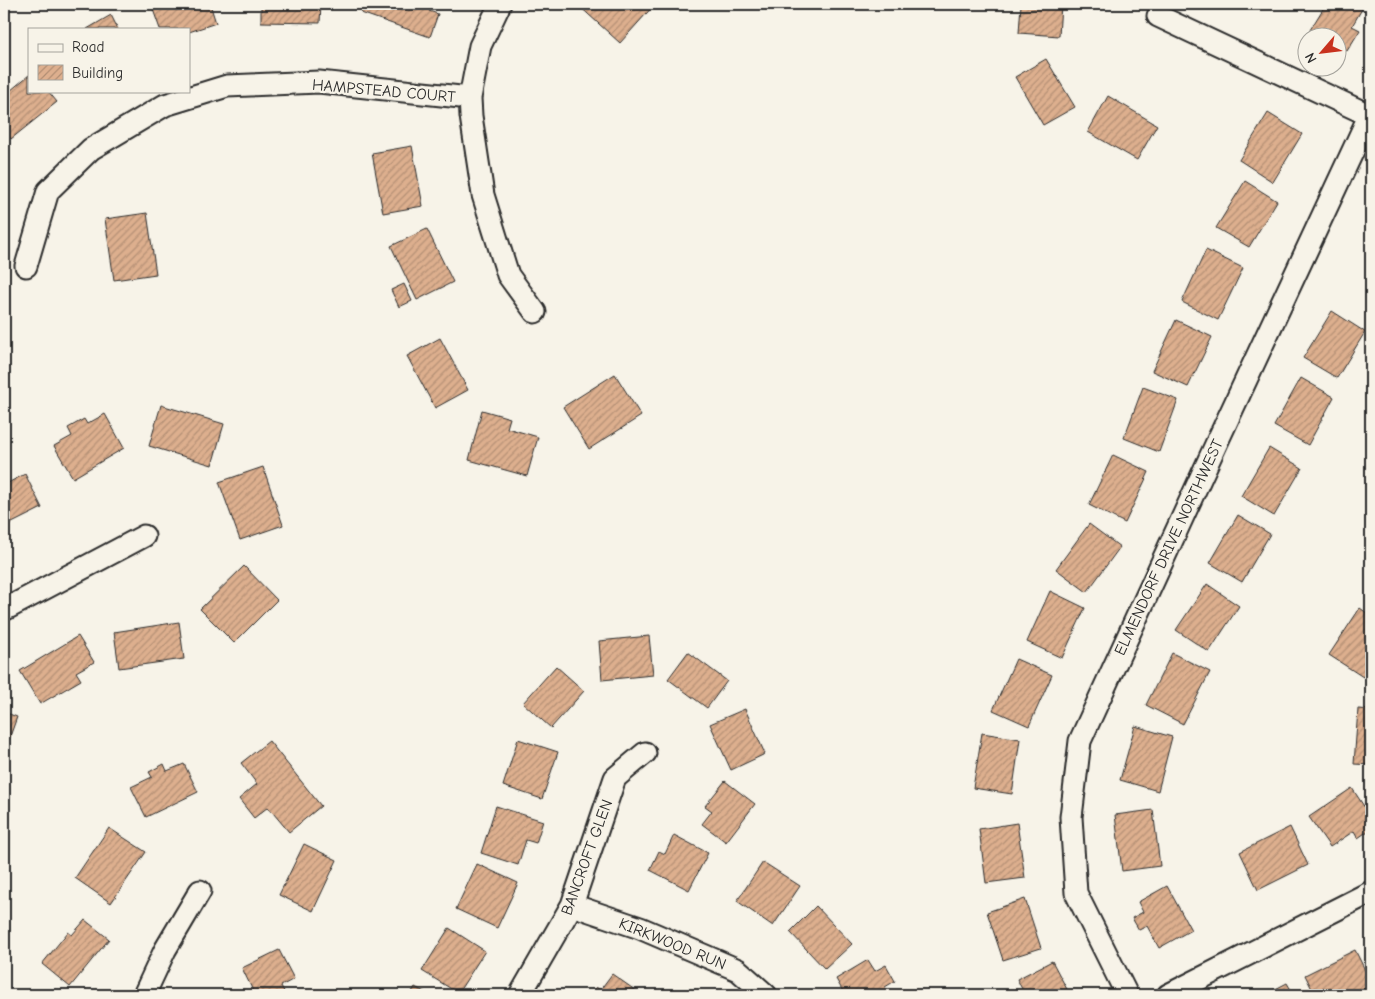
<svg xmlns="http://www.w3.org/2000/svg" width="1375" height="999" viewBox="0 0 1375 999" font-family="'Comic Neue',sans-serif">
<style>
.building{fill:url(#building-hatch);stroke:#2b2b2b}
.lines{fill:none;stroke-linecap:round;stroke-linejoin:round}
.street-casing{stroke:#2b2b2b;stroke-width:25}
.street{stroke:#f7f3e8;stroke-width:21}
.labels{text-anchor:middle;stroke-width:4.5;stroke-linejoin:round;paint-order:stroke}
.street-label{font-size:16px;fill:#2b2b2b;stroke:#f7f3e8}
</style>
<defs>
<pattern id="building-hatch" width="6" height="6" patternUnits="userSpaceOnUse" patternTransform="scale(1.25)"><rect width="6" height="6" fill="#ddaf8e"/><path d="M-1 1l2-2M0 6l6-6M5 7l2-2" fill="none" stroke="#b38f74"/></pattern>
</defs>
<rect width="100%" height="100%" fill="#f7f3e8"/>
<filter id="ink" filterUnits="userSpaceOnUse"><feTurbulence type="fractalNoise" baseFrequency=".02" numOctaves="2"/><feDisplacementMap in="SourceGraphic" scale="10" xChannelSelector="R" yChannelSelector="G"/><feConvolveMatrix kernelMatrix="1 2 1 2 8 2 1 2 1" color-interpolation-filters="sRGB"/></filter>
<g filter="url(#ink)">
<!-- building -->
<path class="building" d="M151,4H210L216,23L189,32V29H160Z
M261,4H321L320,23L261,22Z
M364,4H432L429,11L438,14L430,37L361,13Z
M577,4H655L620,43Z
M1021,4H1061L1059,36L1019,33Z
M1326,4H1365L1352,26L1360,30L1347,51L1338,45V38H1324L1310,30Z
M111,15L118,29H87Z
M1046,59L1075,107L1043,125L1015,77Z
M29,75V91H48L57,102L11,139L4,130V96Z
M1108,96L1157,125L1137,160L1088,132Z
M1268,113L1302,134L1273,182L1239,160Z
M412,146L423,206L383,213L372,153Z
M1245,181L1277,201L1249,247L1216,228Z
M147,213L156,274L114,280L105,219Z
M427,229L453,282L417,300L391,246Z
M1206,250L1243,268L1218,320L1182,302Z
M404,284L412,301L399,307L391,290Z
M1332,311L1365,332L1337,378L1303,358Z
M1176,320L1212,337L1188,387L1152,371Z
M440,338L468,390L435,408L407,356Z
M615,374L641,416L589,449L563,407Z
M1301,378L1334,397L1308,445L1274,426Z
M1143,387L1178,400L1159,452L1124,438Z
M161,405L224,424L212,465L149,446Z
M482,410L510,418L507,428L538,437L527,476L469,460Z
M105,414L124,448L73,478L54,446L72,436L68,428L84,419L87,424Z
M1269,448L1302,468L1274,516L1241,496Z
M1113,455L1149,472L1125,523L1089,505Z
M263,467L283,525L240,540L219,482Z
M25,474L42,508L4,527V485Z
M1238,515L1270,534L1242,582L1210,563Z
M1089,524L1120,547L1087,592L1056,569Z
M244,566L277,600L234,643L200,609Z
M1207,584L1239,606L1209,652L1176,630Z
M1050,591L1085,608L1062,658L1027,642Z
M1360,608L1371,616V664L1363,677L1329,655Z
M179,622L184,659L119,668L114,632Z
M78,636L94,662L76,672L81,680L40,704L20,671Z
M649,636L653,675L602,680L599,641Z
M688,652L727,681L707,708L668,679Z
M1172,653L1210,672L1183,724L1146,705Z
M1016,659L1052,675L1029,726L993,710Z
M556,666L584,691L551,728L523,703Z
M745,709L765,754L731,770L710,724Z
M1358,709L1371,710V765L1354,764Z
M4,712L17,717L4,753Z
M1135,726L1172,737L1158,791L1120,780Z
M982,733L1020,739L1012,794L973,788Z
M518,739L558,752L542,799L503,786Z
M269,741L321,806L289,832L268,807L254,818L239,799L257,784L241,763Z
M164,764L167,771L184,764L198,792L146,817L131,787L152,777L149,772Z
M725,781L755,804L726,842L702,824L712,811L705,806Z
M1352,788L1371,817V829L1358,838L1354,831L1330,847L1309,817Z
M496,806L543,821L536,843L526,840L518,865L481,853Z
M1153,810L1160,866L1122,871L1115,815Z
M1017,823L1025,878L986,883L979,829Z
M1290,827L1308,865L1258,890L1240,852Z
M109,828L146,852L111,903L75,878Z
M674,835L708,853L689,890L650,870L659,851L665,854Z
M304,844L337,860L313,911L279,895Z
M763,862L800,886L773,926L737,901Z
M477,864L518,883L497,928L456,909Z
M1167,886L1191,930L1159,948L1147,926L1139,930L1132,918L1143,912L1138,902Z
M1025,899L1041,948L1003,960L987,912Z
M816,906L852,944L825,969L790,932Z
M85,920L109,939L70,987L42,964L68,932L72,935Z
M449,928L485,951L458,993L422,971Z
M279,950L294,979L281,986L286,995H255L242,968Z
M1355,950L1371,982V986L1352,995H1315L1305,975Z
M868,960L875,971L886,965L895,981L885,987L889,995H845L836,979Z
M1052,961L1070,995H1025L1017,979Z
M612,974L642,995H590L596,987L600,990Z
M1287,983L1294,995H1264Z
M415,987L430,995H410Z"/>
<g class="lines">
<!-- street casing -->
<g class="street-casing">
<path id="street" d="M500,4L480,46L470,98L471,116L483,195L508,275L535,312
M1158,16L1371,116
M26,266L48,191L91,149L165,105L227,86L319,82L470,98
M4,610L144,536
M572,905L640,928L738,970L766,995
M144,995L165,950L200,891
M520,995L572,905L615,778L645,753
M1127,995L1076,893L1071,817L1080,741L1218,440L1371,112
M1168,995L1371,892"/>
</g>
<!-- street -->
<use href="#street" class="street"/>
</g>
</g>
<g class="labels">
<!-- street labels -->
<g class="street-label">
<text transform="translate(384 90) rotate(5)" y="6">HAMPSTEAD COURT</text>
<text transform="translate(1168 547) rotate(-65)" y="6">ELMENDORF DRIVE NORTHWEST</text>
<text transform="translate(586 857) rotate(-70)" y="6">BANCROFT GLEN</text>
<text transform="translate(673 943) rotate(22)" y="6">KIRKWOOD RUN</text>
</g>
</g>
<!-- margin -->
<rect width="1375" height="999" fill="none" stroke="#f7f3e8" stroke-width="20"/>
<rect x="10" y="10" width="1355" height="979" fill="none" stroke="#2b2b2b" stroke-width="2" filter="url(#ink)"/>
<!-- legend -->
<rect x="28" y="28" width="162" height="65" fill="#f7f3e8" stroke="#a5a39c"/>
<rect x="38" y="44" width="25" height="8" fill="#f7f3e8" stroke="#a5a39c"/>
<text x="72" y="52" font-size="15" fill="#2b2b2b">Road</text>
<rect x="38" y="65" width="25" height="15" fill="url(#building-hatch)" stroke="#a5a39c"/>
<text x="72" y="78" font-size="15" fill="#2b2b2b">Building</text>
<!-- north arrow -->
<g transform="translate(1322 52) rotate(242)"><circle r="24" fill="#f7f3e8" stroke="#a5a39c"/>
<path d="M0-4L9 19L0 12L-9 19Z" fill="#c8321e"/>
<text y="-8" font-size="14" font-weight="bold" text-anchor="middle" fill="#2b2b2b">N</text>
</g>
</svg>
